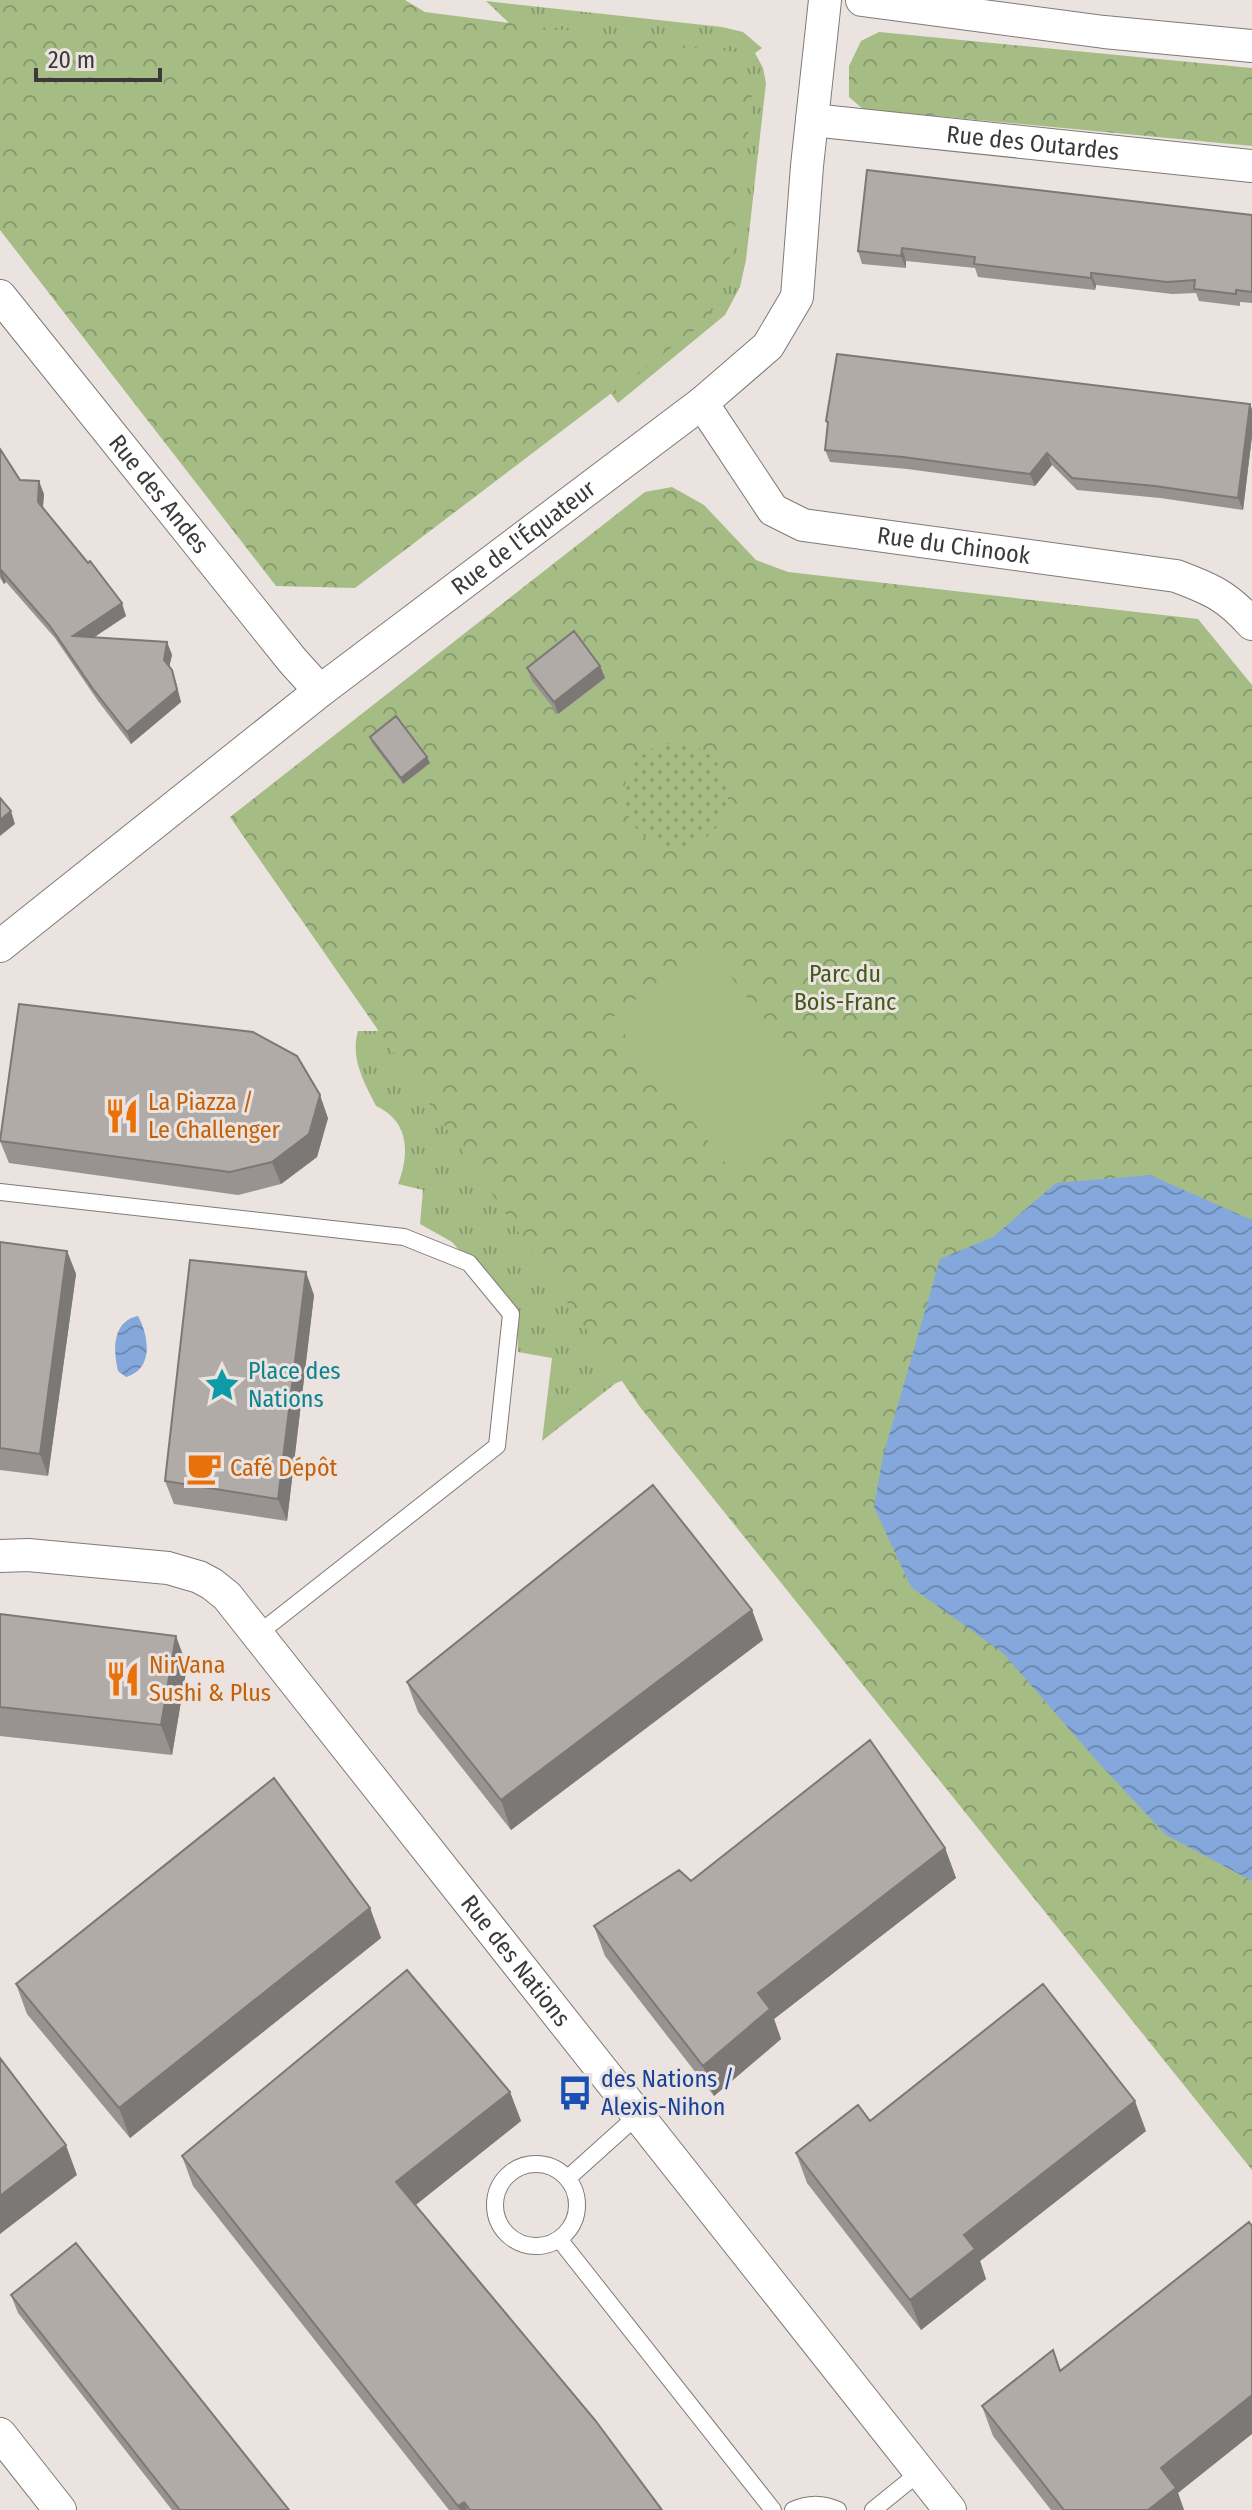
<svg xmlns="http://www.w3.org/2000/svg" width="1252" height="2510" viewBox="0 0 1252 2510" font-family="'Fira Sans Condensed',sans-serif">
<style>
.grass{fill:url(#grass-tufts)}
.park{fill:url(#park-crowns)}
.garden{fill:url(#garden-dots)}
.pitch{fill:#a5bd85}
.water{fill:url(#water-waves)}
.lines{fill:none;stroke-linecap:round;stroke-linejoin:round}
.service-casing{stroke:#807a77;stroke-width:18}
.minor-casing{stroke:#807a77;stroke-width:34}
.service{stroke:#fff;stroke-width:16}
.minor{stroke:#fff;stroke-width:32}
.wall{fill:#989390}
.shaded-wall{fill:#7c7876}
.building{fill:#b1aba8;stroke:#7c7876;stroke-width:2}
.labels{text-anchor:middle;stroke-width:6;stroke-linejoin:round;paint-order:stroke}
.street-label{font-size:24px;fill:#3c3938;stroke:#eae3e0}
.park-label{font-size:24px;fill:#425919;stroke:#eae3e0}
.food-label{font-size:24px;fill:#c56008;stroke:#eae3e0;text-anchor:start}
.culture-label{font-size:24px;fill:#0d838f;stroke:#eae3e0;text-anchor:start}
.transit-label{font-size:24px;fill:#164399;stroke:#eae3e0;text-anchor:start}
</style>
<defs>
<pattern id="grass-tufts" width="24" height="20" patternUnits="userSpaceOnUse" patternTransform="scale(2)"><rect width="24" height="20" fill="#a5bd85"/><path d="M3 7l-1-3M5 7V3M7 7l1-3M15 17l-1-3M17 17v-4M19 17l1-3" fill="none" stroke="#889b6e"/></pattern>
<pattern id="park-crowns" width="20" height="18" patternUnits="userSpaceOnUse" patternTransform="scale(2)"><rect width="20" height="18" fill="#a5bd85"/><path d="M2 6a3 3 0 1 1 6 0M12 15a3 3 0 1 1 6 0" fill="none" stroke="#889b6e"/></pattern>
<pattern id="garden-dots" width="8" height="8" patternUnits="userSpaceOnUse" patternTransform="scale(2)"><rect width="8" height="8" fill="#a5bd85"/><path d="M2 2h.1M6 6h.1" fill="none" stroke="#889b6e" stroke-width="1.8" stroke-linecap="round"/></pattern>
<pattern id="water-waves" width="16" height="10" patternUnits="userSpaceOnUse" patternTransform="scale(2)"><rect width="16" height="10" fill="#84a8dc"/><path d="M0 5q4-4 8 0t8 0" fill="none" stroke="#6d8ab3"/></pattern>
</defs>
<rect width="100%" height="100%" fill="#eae3e0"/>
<!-- grass -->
<path class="grass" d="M486,1L722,27L743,32L762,48L755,53L763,68L766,83L746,260L740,287L725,315L618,403L588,364L530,43Z
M402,1022L640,1374L616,1383L542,1441L552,1358L518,1352L517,1331L504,1302L452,1242L420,1224L423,1190L398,1184C410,1153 409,1121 376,1106C364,1082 350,1058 358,1031H377Z"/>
<!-- park -->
<path class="park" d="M0,0H405L425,12L736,52L753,100L732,250L723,285L705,322L355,588L276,586L0,230Z
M879,32L1252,68V146L863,109L849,97V66L861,41Z
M672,487L704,505L756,560L788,572L1198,619L1252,685V2170L640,1407L230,817L645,492Z"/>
<!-- garden -->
<path class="garden" d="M624 795a52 52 0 1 1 104 0a52 52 0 1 1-104 0Z"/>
<!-- pitch -->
<path class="pitch" d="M705,944L828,1100L734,1174L612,1018Z"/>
<!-- water -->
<path class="water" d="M1150,1175L1252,1220V1881L1166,1835L1096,1760L1003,1653L911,1587L874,1507L883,1456L940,1259L993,1237L1056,1183Z
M138,1316C149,1336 154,1369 126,1377L118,1371C113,1351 112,1321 138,1316Z"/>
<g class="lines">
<!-- service casing -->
<g class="service-casing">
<path id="service" d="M0,1192L404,1237L469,1263L511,1314L497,1446L258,1634
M495 2205a41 41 0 1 1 82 0a41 41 0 1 1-82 0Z
M568,2178L638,2115
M559,2239L773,2510
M793,2510C808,2503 823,2503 838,2510
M873,2510L920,2472"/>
</g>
<!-- minor casing -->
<g class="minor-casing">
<g id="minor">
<path d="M862,0L1104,32L1252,46"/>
<path id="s1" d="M812,120L1252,166"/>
<path id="s2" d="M0,296L292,660L320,691"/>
<path id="s3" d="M702,403L773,510L803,525L1176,576C1211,589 1227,596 1252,624"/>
<path id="s4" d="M0,946L320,691L702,403L768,346L797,297L807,166L825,0"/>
<path id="s5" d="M0,1556L28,1555L168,1568L199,1577L212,1584L227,1596L950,2510"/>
<path d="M0,2434L60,2510"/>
</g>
</g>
<!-- service -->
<use href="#service" class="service"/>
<!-- minor -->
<use href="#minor" class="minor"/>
</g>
<!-- wall -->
<path class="wall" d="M1252,215V303L1240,302V306L1199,301L1196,293L1172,294L1096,285L1095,290L978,277L975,268L906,261V268L862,264L858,251Z
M1252,409V436L1243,510L1160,498L1077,490L1052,465L1035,486L907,469L830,462L825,450L828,426L826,421Z
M0,448L20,480L44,494L43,508L126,616L94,637L167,642L172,655L169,667L172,670L176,682L181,702L131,744L98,701L55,638L6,582L4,584L0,578Z
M600,666L605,678L558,714L532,681L527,668Z
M370,737L430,763L403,784L372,743Z
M328,1118L317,1157L281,1184L238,1195L9,1163L0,1141Z
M0,1242L67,1251L76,1274L48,1476L0,1470Z
M314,1295L287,1521L174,1504L165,1481Z
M752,1610L763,1640L511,1830L418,1712L407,1682Z
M0,1614L187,1666L172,1755L0,1736Z
M945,1848L956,1878L774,2019L781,2039L714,2096L605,1956L594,1926L691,1881Z
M370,1908L381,1938L130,2138L27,2014L16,1984Z
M510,2092L521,2121L415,2205L662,2510H449L193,2186L182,2156Z
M870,2121L1146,2131L980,2261L986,2279L921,2330L807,2183L796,2153Z
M11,2295L289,2510H172L18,2313Z
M1053,2350L1060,2371L1178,2493L1184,2510H1051L993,2436L982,2406Z"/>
<!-- shaded-wall -->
<path class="shaded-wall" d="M902,248L906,261V268L901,256Z
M1091,273L1096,285L1095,290L1091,278Z
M1250,404L1252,409V436L1243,510L1238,498Z
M1047,453L1052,465L1035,486L1030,474Z
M39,481L44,494L42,514L38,502Z
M1,570L6,582L4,584L0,573Z
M122,603L126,616L78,648L73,636Z
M167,642L172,655L168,672L164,660Z
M600,666L605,678L558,714L554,702Z
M172,670L181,702L131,744L127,732Z
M427,757L430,763L403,784L401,778Z
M11,811L15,824L0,836V820Z
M320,1095L328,1118L317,1157L281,1184L272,1162Z
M67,1251L76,1274L48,1476L40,1454Z
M306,1272L314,1295L287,1521L278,1499Z
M752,1610L763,1640L511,1830L501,1800Z
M176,1636L187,1666L172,1755L161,1725Z
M945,1848L956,1878L774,2019L781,2039L714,2096L703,2066L758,1993Z
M370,1908L381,1938L130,2138L119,2108Z
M510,2092L521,2121L407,2212L396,2182Z
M1135,2101L1146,2131L980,2261L986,2279L921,2330L910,2300L964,2235Z
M66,2145L77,2175L0,2234V2196Z
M1252,2395V2434L1178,2493L1184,2510H1148L1161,2468Z
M464,2502L467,2510H460L458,2506Z"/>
<!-- building -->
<path class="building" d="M867,170L1252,215V292L1236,290V294L1194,289L1195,280L1167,282L1091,273V278L974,264L975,257L902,248L901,256L858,251Z
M837,354L1250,404L1238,498L1155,486L1072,478L1047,453L1030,474L903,457L825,450L828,422L826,421Z
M0,449L20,480L39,481L38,502L88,563L90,561L122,603L73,636L167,642L164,660L172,670L177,690L127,732L93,689L50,626L1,570L0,571Z
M574,631L600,666L554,702L527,668Z
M396,716L427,757L401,778L370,737Z
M0,798L11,811L0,820Z
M19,1004L253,1032L297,1056L320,1095L309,1134L272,1162L230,1172L0,1141Z
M0,1242L67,1251L40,1454L0,1448Z
M190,1260L306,1272L278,1499L165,1481Z
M653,1485L752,1610L501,1800L407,1682Z
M0,1614L176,1636L161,1725L0,1707Z
M870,1740L945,1848L758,1993L770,2009L703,2066L594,1926L679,1870L691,1881Z
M274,1778L370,1908L119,2108L16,1984Z
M407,1970L510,2092L396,2182L595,2420L662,2510H470L464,2502L458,2506L182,2156Z
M1043,1984L1135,2101L964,2235L975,2249L910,2300L796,2153L858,2105L870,2121Z
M0,2058L66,2145L0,2196Z
M1249,2222L1252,2226V2395L1161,2468L1176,2488L1148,2510H1064L982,2406L1053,2350L1060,2371Z
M76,2243L289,2510H180L11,2295Z"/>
<!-- icons -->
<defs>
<g id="restaurant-bare" transform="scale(2.76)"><path d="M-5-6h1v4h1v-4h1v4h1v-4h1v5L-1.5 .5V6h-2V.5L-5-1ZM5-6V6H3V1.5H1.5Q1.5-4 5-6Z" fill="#e8710a" stroke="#eae3e0" stroke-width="2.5" paint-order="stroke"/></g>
<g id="sight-bare" transform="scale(2.76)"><path d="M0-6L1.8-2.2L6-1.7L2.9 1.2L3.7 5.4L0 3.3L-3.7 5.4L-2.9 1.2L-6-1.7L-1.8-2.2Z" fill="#0f9aa8" stroke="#eae3e0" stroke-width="2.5" paint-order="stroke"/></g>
<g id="cafe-bare" transform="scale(2.76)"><path d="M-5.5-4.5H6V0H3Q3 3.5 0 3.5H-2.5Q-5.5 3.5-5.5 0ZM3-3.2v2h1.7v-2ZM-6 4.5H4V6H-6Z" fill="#e8710a" stroke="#eae3e0" stroke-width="2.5" paint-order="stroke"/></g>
<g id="bus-bare" transform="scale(2.76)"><path d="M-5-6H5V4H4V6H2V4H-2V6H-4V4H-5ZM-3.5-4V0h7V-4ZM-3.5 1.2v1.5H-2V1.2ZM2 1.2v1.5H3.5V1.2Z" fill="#1a4fb4" stroke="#eae3e0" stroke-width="2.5" paint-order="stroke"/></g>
</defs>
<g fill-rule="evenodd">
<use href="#restaurant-bare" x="122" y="1116"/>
<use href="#sight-bare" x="222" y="1385"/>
<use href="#cafe-bare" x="204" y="1468"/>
<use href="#restaurant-bare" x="123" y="1679"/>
<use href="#bus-bare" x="575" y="2093"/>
</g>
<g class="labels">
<!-- street labels -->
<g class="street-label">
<text dy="8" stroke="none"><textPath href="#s1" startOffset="222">Rue des Outardes</textPath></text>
<text dy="8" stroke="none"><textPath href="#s2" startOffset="254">Rue des Andes</textPath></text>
<text dy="8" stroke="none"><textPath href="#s4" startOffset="664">Rue de l'Équateur</textPath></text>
<text dy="8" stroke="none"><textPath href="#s3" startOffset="314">Rue du Chinook</textPath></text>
<text dy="8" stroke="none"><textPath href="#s5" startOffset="700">Rue des Nations</textPath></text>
</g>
<!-- park labels -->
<g class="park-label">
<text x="845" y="982">Parc du<tspan x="845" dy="28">Bois-Franc</tspan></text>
</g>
<!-- food labels -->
<g class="food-label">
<text x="148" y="1110">La Piazza /<tspan x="148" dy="28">Le Challenger</tspan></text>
<text x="230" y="1476">Café Dépôt</text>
<text x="149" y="1673">NirVana<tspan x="149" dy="28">Sushi &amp; Plus</tspan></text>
</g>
<!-- culture labels -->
<g class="culture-label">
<text x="248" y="1379">Place des<tspan x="248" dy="28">Nations</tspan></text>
</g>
<!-- transit labels -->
<g class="transit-label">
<text x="601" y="2087">des Nations /<tspan x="601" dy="28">Alexis-Nihon</tspan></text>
</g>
</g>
<!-- scale -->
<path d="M36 68v12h124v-12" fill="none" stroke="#3c3938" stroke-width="4"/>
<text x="48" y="68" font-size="24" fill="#3c3938" stroke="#eae3e0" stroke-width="6" paint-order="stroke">20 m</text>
</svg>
